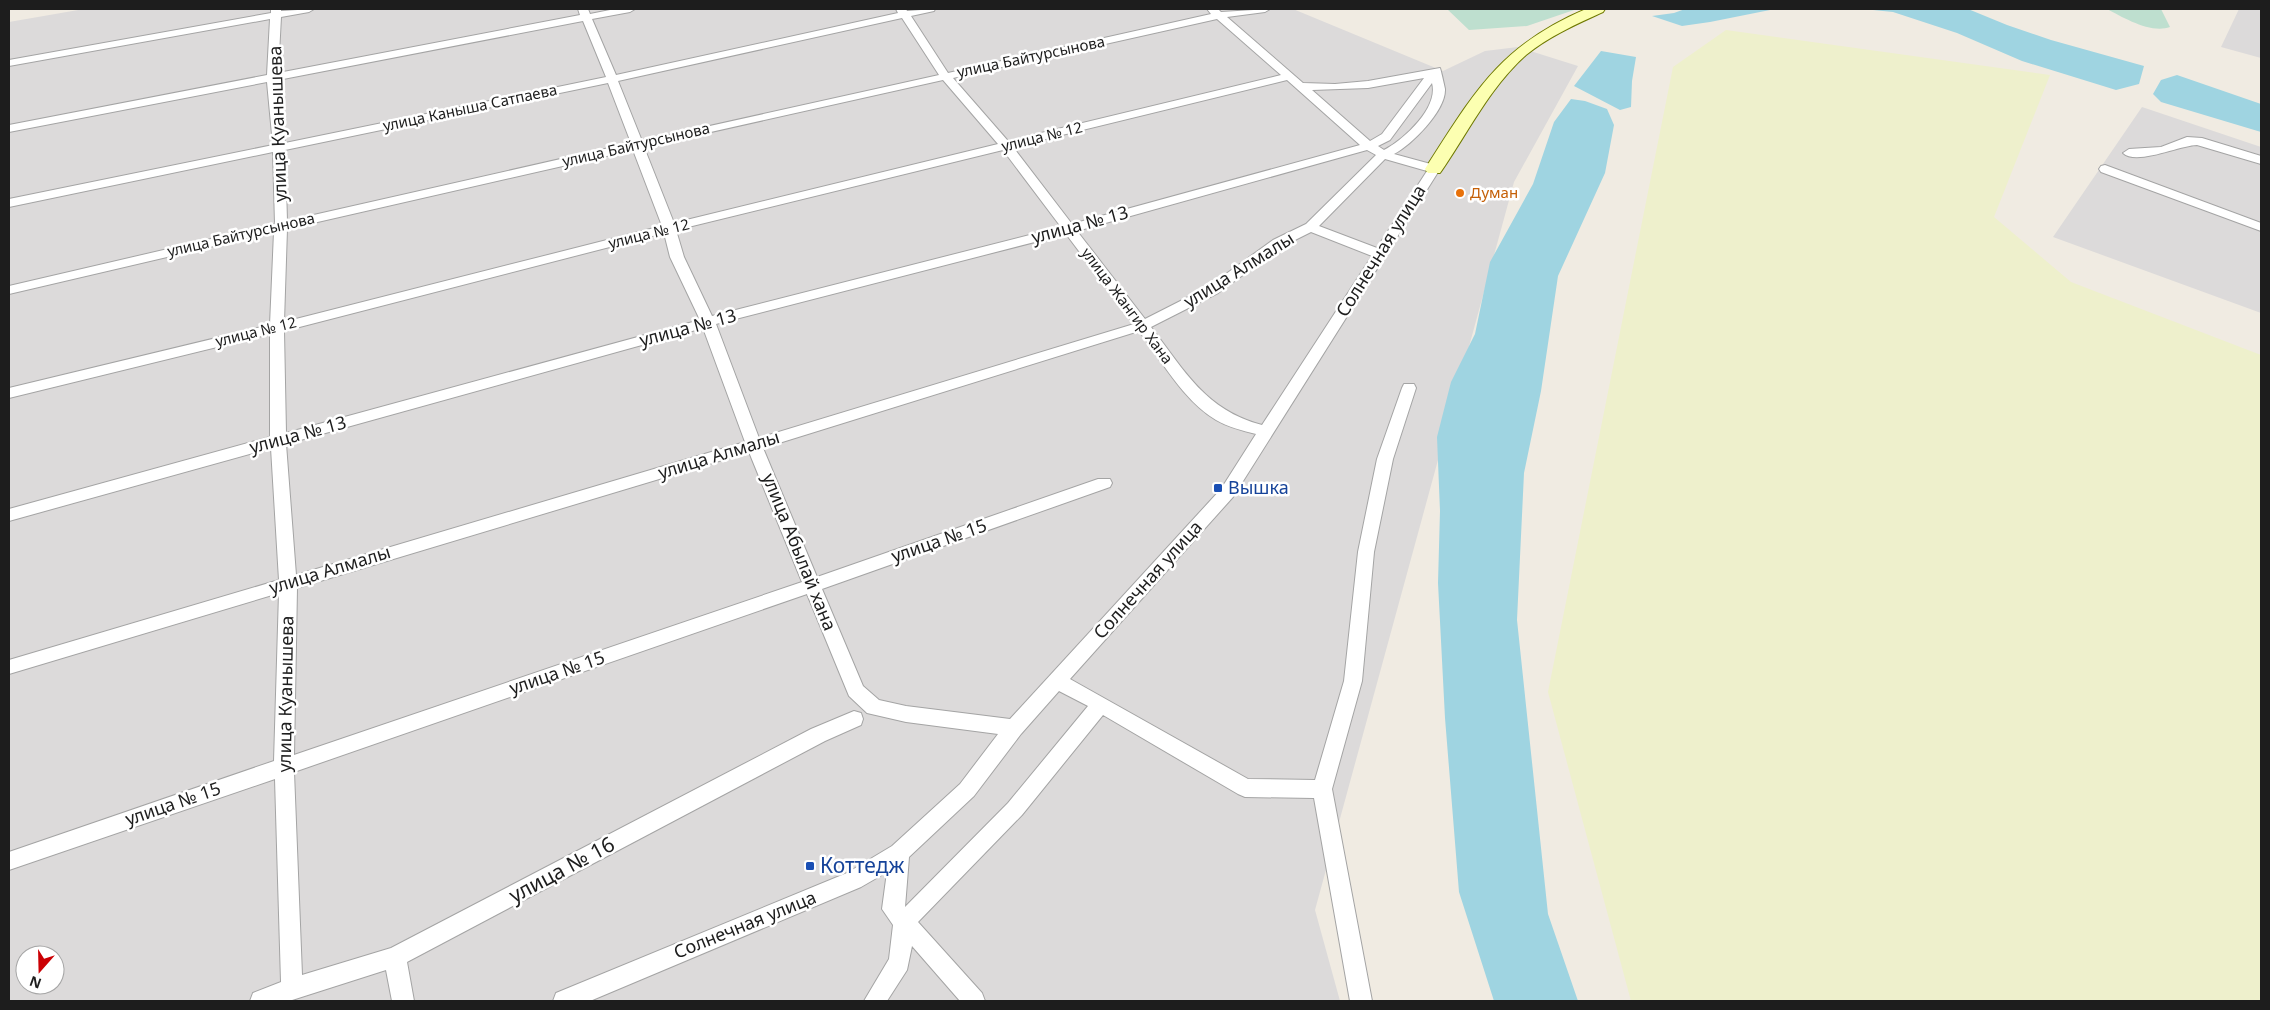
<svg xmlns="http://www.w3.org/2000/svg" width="2270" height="1010" viewBox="0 0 2270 1010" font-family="'Noto Sans',sans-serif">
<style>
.residential{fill:#dcdada;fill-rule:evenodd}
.farmland{fill:#eef0cc}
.wetland{fill:#bedfcf}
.water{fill:#9fd4e1}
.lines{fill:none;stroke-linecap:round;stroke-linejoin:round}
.street-casing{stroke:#a4a4a4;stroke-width:2}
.secondary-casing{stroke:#6f7900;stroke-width:2}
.street{fill:#fff;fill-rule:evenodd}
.secondary{fill:#fcffb1;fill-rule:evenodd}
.food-dot{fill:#e8710a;stroke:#fff;stroke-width:2}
.transit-dot{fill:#1a4fb4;stroke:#fff;stroke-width:2}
.labels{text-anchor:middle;stroke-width:5;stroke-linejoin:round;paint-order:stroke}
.far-street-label{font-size:15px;fill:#1d1d1d;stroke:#fff}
.far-food-label{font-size:15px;fill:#c56008;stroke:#fff;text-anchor:start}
.street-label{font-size:18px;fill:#1d1d1d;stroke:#fff}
.transit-label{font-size:18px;fill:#164399;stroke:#fff;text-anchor:start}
.near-transit-label{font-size:21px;fill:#164399;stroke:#fff;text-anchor:start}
.near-street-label{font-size:21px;fill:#1d1d1d;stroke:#fff}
</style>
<rect width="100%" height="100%" fill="#f0ebe2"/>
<!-- residential -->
<path class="residential" d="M84,9H1293L1443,71L1485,51L1518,47L1578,66L1514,182L1315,910L1340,1001H9V22ZM25,955H55V985H25Z
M2239,9H2261V58L2221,47Z
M2142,107L2261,147V313L2053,237Z"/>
<!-- farmland -->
<path class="farmland" d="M1726,30L2050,75L1994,217L2071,282L2261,355V1001H1631L1548,692L1673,67Z"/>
<!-- wetland -->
<path class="wetland" d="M1447,9H1577L1527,26L1469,30Z
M2107,9H2161L2170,27C2151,34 2124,18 2107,9Z"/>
<!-- water -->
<path class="water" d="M1685,9H1775L1710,22L1682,26L1652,16L1674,13Z
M1863,9H1968L2007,25L2051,40L2144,66L2139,84L2116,90L2022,61L1957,33L1893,12Z
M1601,51L1636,57L1632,81L1631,107L1620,110L1574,86Z
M2177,75L2261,104V132L2161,102L2153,94L2161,80Z
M1571,99L1585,101L1607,109L1614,125L1605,173L1558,276L1541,391L1524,473L1517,620L1548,914L1578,1001H1494L1459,892L1445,718L1438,583L1440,511L1437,437L1451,382L1475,334L1490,262L1533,184L1554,122Z"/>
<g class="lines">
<!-- street casing -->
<g class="street-casing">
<path id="street" d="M271,9H281V11L314,9L309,12L281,17L278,73L580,15L578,9H588L590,14L615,9H635L630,12L592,19L616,75L898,13L896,9H906L907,11L935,9L934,11L911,16L948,73L1211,14L1207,9H1218L1221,12L1270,9L1265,12L1227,17L1303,83L1335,84L1368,81L1440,68C1441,71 1444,84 1445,89C1446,111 1411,145 1394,154L1438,166L1440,169L1233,497L1070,679L1248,779L1315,780L1344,681L1358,552L1377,459L1402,388L1404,384H1414L1416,388L1393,459L1374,552L1362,681L1332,789L1372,1001H1350L1314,798L1245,797L1238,794L1103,715L1022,815L918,922L982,993L985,1001H960L912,946L907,970L887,1001H864L889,959L893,925L882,909L887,872L861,887L590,1001H553L556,993L847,873L892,846L960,784L998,734L906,722L867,713L849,696L807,594L294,772L302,975L391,948L811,729L854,711L861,713L863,719L861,725L825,741L407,962L414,1001H392L386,970L289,1001H250L253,993L281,982L275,779L9,870V852L274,761L279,593L9,674V660L279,580L271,448L9,521V509L270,437V334L9,398V388L270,325L274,232L9,294V286L275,224L273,152L9,207V199L273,145L267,82L9,132V125L267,75L270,19L9,66V60L271,13ZM902,18L939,75L642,141L618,81ZM1217,19L1281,75L1008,141L953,78ZM583,21L606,77L285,143L278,80ZM1424,78L1382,134L1370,141L1312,90L1368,88ZM943,80L998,144L674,223L644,147ZM1287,80L1360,145L1072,224L1013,147ZM608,83L631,143L287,221L285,150ZM1432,83C1439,108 1403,140 1384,150L1378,146L1390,140ZM633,150L662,226L284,322L287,229ZM1003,150L1061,227L712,316L684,257L676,230ZM1367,150L1376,155L1306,224L1273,240L1208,287L1145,319L1077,231ZM1385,159L1427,171L1377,248L1319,226ZM1311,232L1372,256L1262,425C1205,410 1185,371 1151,327L1218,293L1283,246ZM664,233L670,257L700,320L286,433L284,331ZM1066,234L1134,324L759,438L716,324ZM703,328L745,442L296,575L286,444ZM1139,331C1162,361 1183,400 1216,420C1228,427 1243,431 1256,434L1221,489L1010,719L906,706L879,700L863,686L822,589L1110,487L1112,483L1110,479H1098L817,577L763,448ZM749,452L802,582L294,755L297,588ZM1059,691L1088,706L1008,803L905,907L909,857L974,796L1021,734Z
M2187,137L2202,138L2261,156V164L2197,145C2181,145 2136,166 2123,153L2129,149L2161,147Z
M2105,165L2261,223V231L2101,172L2099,169L2101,166Z"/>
</g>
<!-- secondary casing -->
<g class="secondary-casing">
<path id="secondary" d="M1586,9H1605L1603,12C1577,24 1549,36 1526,55C1489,88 1468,133 1440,173H1428L1425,169C1474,93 1499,46 1586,9Z"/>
</g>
<!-- street -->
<use href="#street" class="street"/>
<!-- secondary -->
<use href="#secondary" class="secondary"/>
</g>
<!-- markers -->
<circle class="food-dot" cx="1460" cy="193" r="5"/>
<g class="transit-dot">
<rect x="1213" y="483" width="10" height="10" rx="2.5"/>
<rect x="805" y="861" width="10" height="10" rx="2.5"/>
</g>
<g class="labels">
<!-- far-street labels -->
<g class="far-street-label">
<text transform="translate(1031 57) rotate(-12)" y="5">улица Байтурсынова</text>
<text transform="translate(470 108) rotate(-12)" y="5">улица Каныша Сатпаева</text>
<text transform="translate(1042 137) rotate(-14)" y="5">улица № 12</text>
<text transform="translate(636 145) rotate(-13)" y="5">улица Байтурсынова</text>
<text transform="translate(649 234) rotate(-14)" y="5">улица № 12</text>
<text transform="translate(241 235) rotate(-13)" y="5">улица Байтурсынова</text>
<text transform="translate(1127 306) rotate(53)" y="5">улица Жангир Хана</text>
<text transform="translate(256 332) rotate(-14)" y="5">улица № 12</text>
</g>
<!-- far-food labels -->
<g class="far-food-label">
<text x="1470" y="198">Думан</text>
</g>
<!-- street labels -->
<g class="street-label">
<text transform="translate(278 124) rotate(-92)" y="6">улица Куанышева</text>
<text transform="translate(1080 225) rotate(-15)" y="6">улица № 13</text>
<text transform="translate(1381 251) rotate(-58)" y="6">Солнечная улица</text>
<text transform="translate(1239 270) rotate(-32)" y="6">улица Алмалы</text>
<text transform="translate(688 328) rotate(-15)" y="6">улица № 13</text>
<text transform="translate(298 435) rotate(-15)" y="6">улица № 13</text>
<text transform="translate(719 455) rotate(-17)" y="6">улица Алмалы</text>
<text transform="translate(939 541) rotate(-19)" y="6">улица № 15</text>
<text transform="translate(799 552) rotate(68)" y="6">улица Абылай хана</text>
<text transform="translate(330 570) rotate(-17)" y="6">улица Алмалы</text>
<text transform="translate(1148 580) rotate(-48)" y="6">Солнечная улица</text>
<text transform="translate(557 673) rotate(-19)" y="6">улица № 15</text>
<text transform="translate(286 694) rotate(-89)" y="6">улица Куанышева</text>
<text transform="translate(173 804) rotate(-19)" y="6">улица № 15</text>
<text transform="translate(745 925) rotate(-22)" y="6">Солнечная улица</text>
</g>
<!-- transit labels -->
<g class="transit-label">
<text x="1228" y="494">Вышка</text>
</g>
<!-- near-transit labels -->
<g class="near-transit-label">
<text x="820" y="873">Коттедж</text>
</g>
<!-- near-street labels -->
<g class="near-street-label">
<text transform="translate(562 870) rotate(-28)" y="7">улица № 16</text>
</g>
</g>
<!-- border -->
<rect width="2270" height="1010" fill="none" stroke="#1d1d1d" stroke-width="20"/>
<!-- north arrow -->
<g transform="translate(40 970) rotate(200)"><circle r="24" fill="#ffffff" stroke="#a5a5a5"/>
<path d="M0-4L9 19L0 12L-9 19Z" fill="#cb0004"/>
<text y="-8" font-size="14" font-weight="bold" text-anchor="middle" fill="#1d1d1d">N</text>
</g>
</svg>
